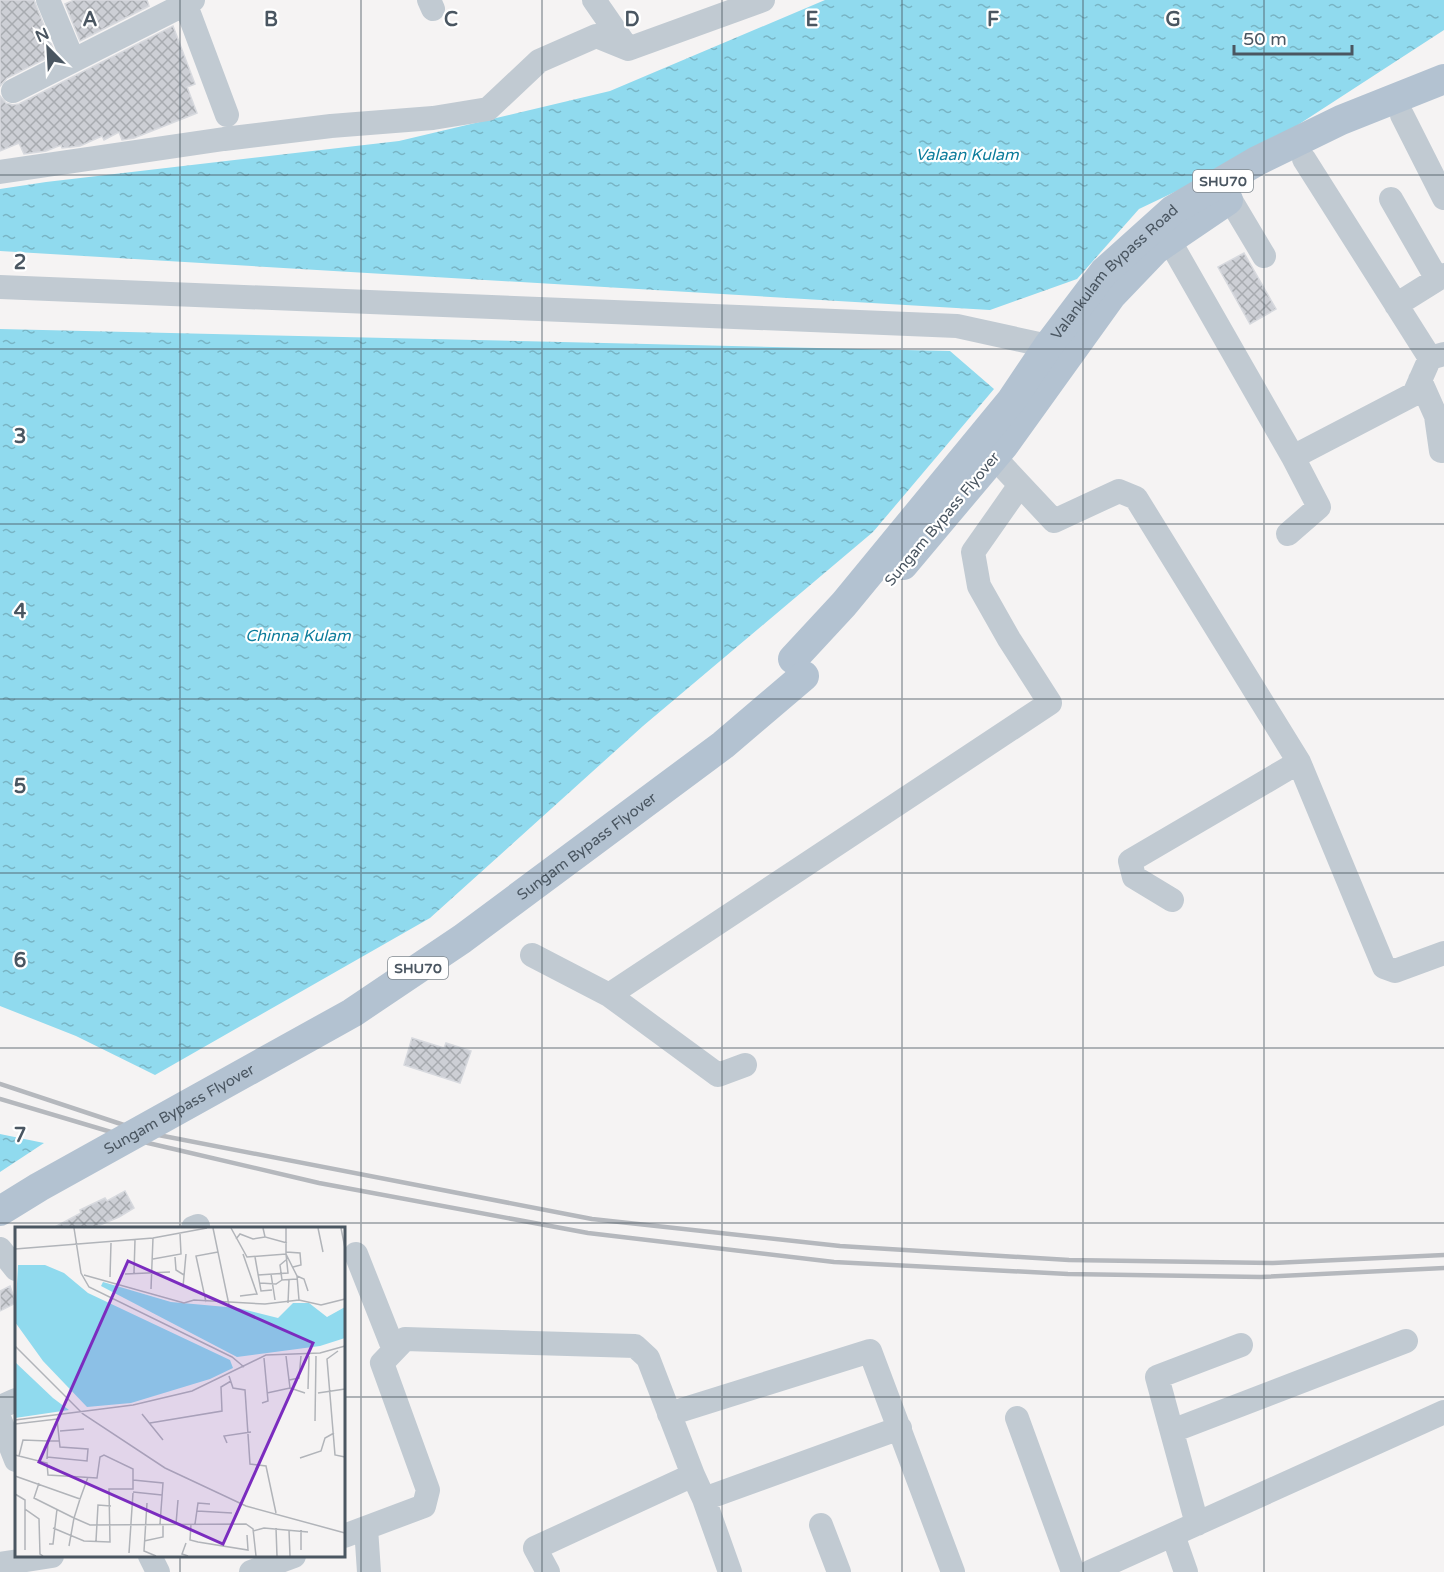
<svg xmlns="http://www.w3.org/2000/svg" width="1444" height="1572" viewBox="0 0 1444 1572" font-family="'Varela Round',sans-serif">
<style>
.water{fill:url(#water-ripples)}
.building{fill:url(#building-cross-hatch);stroke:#d7d9de;stroke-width:1.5}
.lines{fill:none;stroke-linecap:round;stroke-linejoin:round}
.minor{stroke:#c1cad2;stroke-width:24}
.major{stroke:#b3c2d1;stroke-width:30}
.rail{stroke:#b5b8bd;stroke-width:4.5}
.major-bridge{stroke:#b3c2d1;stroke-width:30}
.grid{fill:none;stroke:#4a5661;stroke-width:1.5;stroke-opacity:0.55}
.labels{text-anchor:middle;stroke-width:4.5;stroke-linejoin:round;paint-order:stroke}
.shield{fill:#fff;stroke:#808990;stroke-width:1.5}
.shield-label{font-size:14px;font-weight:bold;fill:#4a5661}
.street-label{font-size:15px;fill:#4a5661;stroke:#fff}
.water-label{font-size:16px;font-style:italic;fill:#0c7c9b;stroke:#fff}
.inset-road{fill:none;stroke:#b1b4b9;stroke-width:1.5}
.view{fill:#7b2cbf;fill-opacity:0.15;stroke:#7b2cbf;stroke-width:3}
.inset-edge{fill:none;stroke:#4a5661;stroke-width:3}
.grid-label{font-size:20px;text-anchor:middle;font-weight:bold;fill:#4a5661;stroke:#fff;stroke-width:4.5;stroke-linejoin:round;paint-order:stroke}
</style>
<defs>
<pattern id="water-ripples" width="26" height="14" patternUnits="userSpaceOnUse" patternTransform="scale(1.5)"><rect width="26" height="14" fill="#90daee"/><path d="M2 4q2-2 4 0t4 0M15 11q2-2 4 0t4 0" fill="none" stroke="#78b4c4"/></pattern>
<pattern id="building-cross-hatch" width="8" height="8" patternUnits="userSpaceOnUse" patternTransform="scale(1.5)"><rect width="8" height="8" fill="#cdcfd5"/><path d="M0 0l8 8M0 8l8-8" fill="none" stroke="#a8abb0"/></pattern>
</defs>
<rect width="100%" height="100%" fill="#f5f3f3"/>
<!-- water -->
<path class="water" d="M825,0H1444V30L1250,156L1139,209L1077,279L990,310L0,251V189L46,182L399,141L610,91Z
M0,329L950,351L994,389L873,532L643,726L430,918L155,1075L76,1036L0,1006Z
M0,1134L44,1143L0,1172Z"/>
<!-- building -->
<path class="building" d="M0,0H34L55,54L7,78L0,86Z
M74,0H147L149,6L80,41L65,4Z
M173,26L195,84L187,87L197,113L134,138L122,140L119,132L104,140L102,136L80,146L62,148L61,145L46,151L24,154L19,143L0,151V96L6,103L13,105L19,104Z
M1244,253L1276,309L1250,324L1218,267Z
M412,1038L444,1048L446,1043L471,1051L460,1083L404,1065Z
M125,1191L134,1208L119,1217L93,1228H53L81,1213L80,1210L105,1198L107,1201Z
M10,1286L16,1303L0,1311V1291Z"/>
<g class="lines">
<!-- minor -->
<path class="minor" d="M48,0L73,60
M184,0L227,115
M429,0L433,9
M594,0L628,49
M13,91L193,0
M1402,115L1444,198
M1304,159L1430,358L1444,354
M0,172L224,139L331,126L433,118L488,109L539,61L596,36L628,49L763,0
M1230,199L1264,256
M1391,199L1437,279
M1169,240L1293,457L1319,507L1288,534
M0,287L957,326L1048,346L1061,353
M1396,305L1444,275
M1420,380L1436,416L1441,451
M994,457L1054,521L1119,491L1136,498L1299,762L1384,967L1395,971L1444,953
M1293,457L1414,394L1430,358
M1172,900L1134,877L1130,861L1299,762
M532,955L609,995L718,1075L745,1065
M609,995L1050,703L1009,639L979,586L973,552L1020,485
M193,1228L198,1226
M0,1249L16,1269
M356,1254L394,1350
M0,1407L16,1400
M669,1414L870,1351L953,1572
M1017,1418L1073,1572
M0,1420L16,1460
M1172,1431L1406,1341
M693,1475L704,1499L900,1428
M704,1499L730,1572
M1197,1524L1157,1377L1241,1345
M821,1525L839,1572
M366,1528L369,1572
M1173,1535L1186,1572
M344,1536L424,1506L428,1490L382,1363L405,1339L635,1346L648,1358L693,1475L535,1548L548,1572
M150,1556L158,1572
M0,1564L52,1556
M251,1572L294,1556
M1090,1572L1444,1412"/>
<!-- major -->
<g class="major">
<path d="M903,565L1004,445L1111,296L1156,249L1228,200"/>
<path id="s1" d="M793,659L844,604L1011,401L1048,346L1104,272L1173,210L1257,161L1341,120L1444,79"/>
</g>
<!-- rail -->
<path class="rail" d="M0,1084L148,1133L592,1219L840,1246L1069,1260L1273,1263L1444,1255
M0,1099L148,1143L319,1183L588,1233L834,1262L1068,1274L1261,1277L1444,1268"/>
<!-- major-bridge -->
<path class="major-bridge" id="s2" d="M0,1211L39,1187L352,1013L462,939L723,745L804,676"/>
</g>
<!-- grid -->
<path class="grid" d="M180,0V1228M361,0V1572M542,0V1572M722,0V1572M902,0V1572M1083,0V1572M1264,0V1572M0,175H1444M0,349H1444M0,524H1444M0,699H1444M0,873H1444M0,1048H1444M0,1223H1444M0,1397H16M344,1397H1444M180,1556V1572"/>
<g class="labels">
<!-- shield labels -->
<g class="shield">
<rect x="1193" y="170" width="60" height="22" rx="4.5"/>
<rect x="388" y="957" width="60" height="22" rx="4.5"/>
</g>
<g class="shield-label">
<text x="1223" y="186">SHU70</text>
<text x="418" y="973">SHU70</text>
</g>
<!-- street labels -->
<g class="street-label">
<text dy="5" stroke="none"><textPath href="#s1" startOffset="504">Valankulam Bypass Road</textPath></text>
<text transform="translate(942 519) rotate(-50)" y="5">Sungam Bypass Flyover</text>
<text dy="5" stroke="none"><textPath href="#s2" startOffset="692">Sungam Bypass Flyover</textPath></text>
<text dy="5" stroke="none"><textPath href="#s2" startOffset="206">Sungam Bypass Flyover</textPath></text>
</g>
<!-- water labels -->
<g class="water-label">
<text x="967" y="160">Valaan Kulam</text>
<text x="298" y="641">Chinna Kulam</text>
</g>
</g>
<!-- overview -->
<g transform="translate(15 1227)">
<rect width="330" height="330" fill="#f5f3f3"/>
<path d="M3,38H30L49,46L73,66L215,133L218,141L195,152L116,176L72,180L28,134L0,95ZM88,55L156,75L223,81L263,91L278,76H294L312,90L330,80V111L305,119L222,130L86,59ZM0,135L38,171L54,183L0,191Z" fill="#90daee"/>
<path class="inset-road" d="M59,1L66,46L74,60L217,130L229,140M198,1L214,78M216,1L232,30L271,27L273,46L243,48M248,1L250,10L272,16M271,1V27L282,49L284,73M303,1L308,25M326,1L330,21M221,12L225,7L238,12L250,10M0,22L138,11L192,1M271,25L285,26L286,38L278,40M160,30L161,43L169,48M240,30L246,64L257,63M138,32L166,27L165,7M271,33L265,38L267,53L282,52M119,46L120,13M110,47L155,45M256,47L260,73M69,48L169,76L179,73L250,77L284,73L306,78L330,72M282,49L289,52L293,64M95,50L96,16M245,56L261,57L267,53M168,60L171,27M136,62L138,11M225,69L242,67L228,27M191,75L181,29L203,25M273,76L274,53M0,119L68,187L150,241L231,279L330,306M323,124L312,132L320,228L330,230M271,129L275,161L290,166M214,149L218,161L230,163L235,237L251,239L261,286M274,153L284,151L286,129M293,162L294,129M252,166L275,161M303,166L330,162M247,176L253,174L249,131M127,187L148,213M0,193L118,178L177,164L251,128L305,126L330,119M300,194L301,129M135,196L207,184L206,160L216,154M0,197L42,192L45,220L73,222L72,234L32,230M45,204L69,202M212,216L209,209L236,205M0,228L32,236L33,248L82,251L85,230L89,228L118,242V262H94L95,315L69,314L38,301M4,229L8,213L33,214M285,231L306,224L310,211L319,206M32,232L33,214H45M0,249L65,272L73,250M118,253L148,256L145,297M24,256L19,271L59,291L54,319M118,265L147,268M0,267L10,273V282L24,292L25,327L28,329M65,272L59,291L75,298L231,297L238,302L241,329M132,276L129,324L141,329M182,284L217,286M161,297L163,273M176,297L175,313L183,315L233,323L232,308M180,297L183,276L195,277M261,301L262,329M274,303L275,329M238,304L249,301L293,305M81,314L83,278L96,279M129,314L148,310V297M171,316L167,327L173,329M34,317H38L42,282M10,323V282M286,323V303M114,326L118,266"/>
<path class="view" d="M113,34L298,116L208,317L24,235Z"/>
<rect width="330" height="330" class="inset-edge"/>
</g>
<g class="grid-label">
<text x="90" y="26">A</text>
<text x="271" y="26">B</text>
<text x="451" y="26">C</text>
<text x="632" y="26">D</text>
<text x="812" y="26">E</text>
<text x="993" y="26">F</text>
<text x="1173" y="26">G</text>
<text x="20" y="269">2</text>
<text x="20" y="443">3</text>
<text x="20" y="618">4</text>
<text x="20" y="793">5</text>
<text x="20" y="967">6</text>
<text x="20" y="1142">7</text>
</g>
<!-- north arrow -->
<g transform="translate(48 48) rotate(336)" stroke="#ffffff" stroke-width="4.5" paint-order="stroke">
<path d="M0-4.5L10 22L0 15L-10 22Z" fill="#4a5661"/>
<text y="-9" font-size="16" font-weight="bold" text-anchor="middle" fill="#4a5661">N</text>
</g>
<!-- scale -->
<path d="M1234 45v9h118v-9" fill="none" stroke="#4a5661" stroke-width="3"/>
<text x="1243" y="45" font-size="18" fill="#4a5661" stroke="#ffffff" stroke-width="4.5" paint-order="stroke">50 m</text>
</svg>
